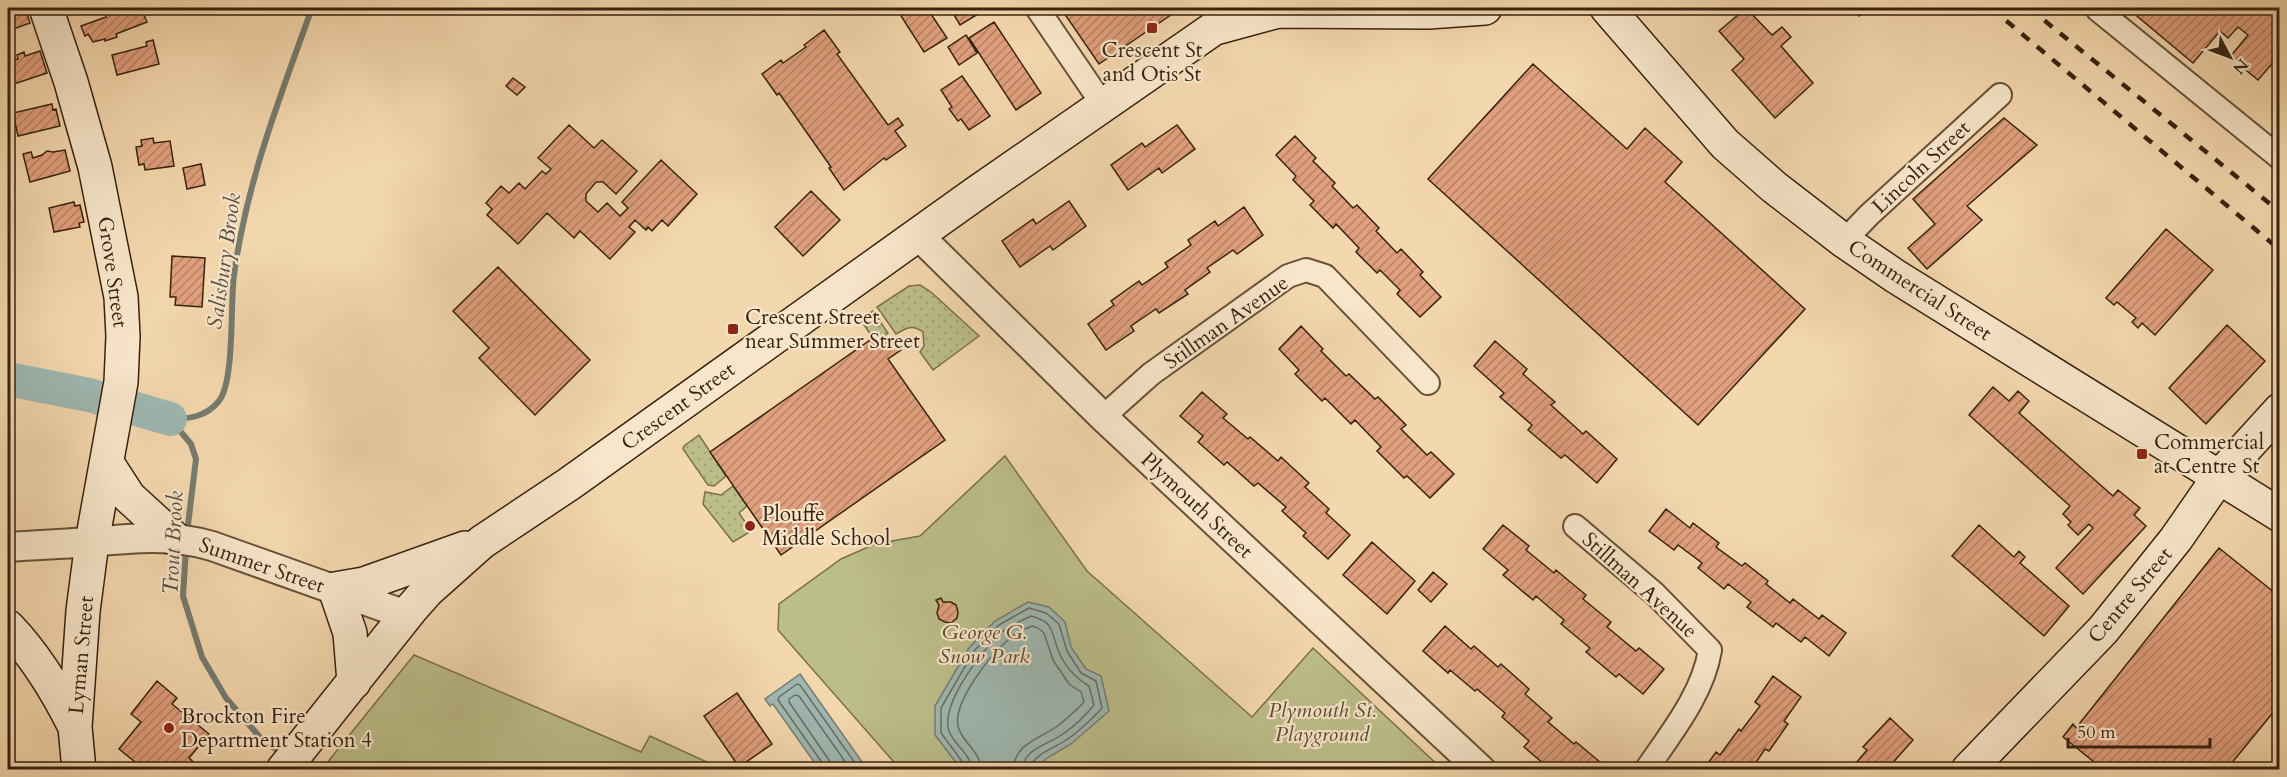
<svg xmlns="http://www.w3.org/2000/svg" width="2287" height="777" viewBox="0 0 2287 777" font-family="Cardo,serif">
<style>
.grass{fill:url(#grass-dots);stroke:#7a704c;stroke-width:1.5}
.park{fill:#bcbe89;stroke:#7a704c;stroke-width:1.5}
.water{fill:#9eb8b2;stroke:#757c71;stroke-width:1.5}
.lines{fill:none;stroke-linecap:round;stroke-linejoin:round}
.shore{stroke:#6a6d61;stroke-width:1.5}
.stream{stroke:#757c71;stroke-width:6}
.river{stroke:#9eb8b2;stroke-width:34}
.building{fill:url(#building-hatch);stroke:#372210;stroke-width:1.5}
.minor-casing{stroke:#665037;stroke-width:26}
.tertiary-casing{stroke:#665037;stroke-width:32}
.secondary-casing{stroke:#372210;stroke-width:36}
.minor{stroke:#f8e6ca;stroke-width:22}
.tertiary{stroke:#f8e6ca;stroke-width:28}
.secondary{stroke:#f8e6ca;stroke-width:33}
.rail{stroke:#372210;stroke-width:4.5;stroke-dasharray:10 10;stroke-linecap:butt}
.poi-dot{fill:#8f2418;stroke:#f8e6ca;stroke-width:2}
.labels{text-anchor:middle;stroke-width:4.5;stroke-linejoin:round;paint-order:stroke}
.poi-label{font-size:21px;fill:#372210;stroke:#f8e6ca;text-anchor:start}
.street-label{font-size:21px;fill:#372210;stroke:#f8e6ca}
.park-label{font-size:21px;font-style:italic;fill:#58492e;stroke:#f8e6ca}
.water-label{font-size:22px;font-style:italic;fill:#564f41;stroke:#f8e6ca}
</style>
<defs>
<pattern id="grass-dots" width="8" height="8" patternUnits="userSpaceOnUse" patternTransform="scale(1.5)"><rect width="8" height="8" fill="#bcbe89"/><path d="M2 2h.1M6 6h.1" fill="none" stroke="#a2a375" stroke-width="1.8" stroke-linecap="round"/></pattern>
<pattern id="building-hatch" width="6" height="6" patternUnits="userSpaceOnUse" patternTransform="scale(1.5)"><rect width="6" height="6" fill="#e1a07d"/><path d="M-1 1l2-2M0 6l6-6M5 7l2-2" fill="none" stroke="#b78265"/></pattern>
</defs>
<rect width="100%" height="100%" fill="#f4d8ad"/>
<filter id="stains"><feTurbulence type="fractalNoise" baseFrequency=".00333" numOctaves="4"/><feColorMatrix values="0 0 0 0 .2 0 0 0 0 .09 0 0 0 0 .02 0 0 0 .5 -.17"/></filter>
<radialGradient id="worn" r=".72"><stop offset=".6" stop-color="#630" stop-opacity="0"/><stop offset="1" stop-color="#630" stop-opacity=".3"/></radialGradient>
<!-- grass -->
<path class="grass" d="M920,285L931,292L979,336L933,370L920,352L924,346L923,332C912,324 906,328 896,334L877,307L909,286Z
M873,311L888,333L879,340L873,338L860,319Z
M699,435L726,476L714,486L708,485L683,449L684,446Z
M733,486L747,506L739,513L750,529L748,533L733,542L703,504L705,492L721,495Z"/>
<!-- park -->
<path class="park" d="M1005,456L1087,571L1252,717L1313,648L1442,769H900L778,630L779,604L841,559L875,544L920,536Z
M414,655L641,752L650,736L722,769H322Z"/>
<!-- water -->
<path class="water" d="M1028,602L1049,607L1065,622L1071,647L1086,669L1101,676L1109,711L1071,744L1047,758L1033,769H961L935,735V706L969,648L995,621Z
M800,674L867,769H819L773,704L770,706L765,699Z"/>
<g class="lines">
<!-- shore -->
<path class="shore" d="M824,770L823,764L778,700L779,697L797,684L800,685L860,770
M831,770L829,760L789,702V699L795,695L799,696L851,770
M965,770L964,764L941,733V708L974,651L999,625L1029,608L1046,613L1059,624L1067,651L1081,673L1096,681L1102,708C1096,715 1075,735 1066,740C1055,748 1032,754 1030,770
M972,770C971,754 954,745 949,731C940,704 983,649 1002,632C1010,626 1022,620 1031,616C1054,622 1051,631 1058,650C1064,666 1076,678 1089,686L1094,705C1086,715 1073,727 1063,734C1049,744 1023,749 1022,770
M981,770C981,751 961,742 958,726C953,702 991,654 1008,640C1014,634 1024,629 1032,626L1038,628L1044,633L1053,660L1069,684L1081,692L1084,702C1077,710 1067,718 1059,725C1042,738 1014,743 1013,770"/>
<!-- stream -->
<path class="stream" d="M170,419C189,419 206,417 219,401C235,380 230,303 234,275C247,180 280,97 312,8
M170,419L191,444L196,459L187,533
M186,549L183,596L202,657L226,698L265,743L283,753
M300,763L312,770"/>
<!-- river -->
<path class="river" d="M8,379L89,395L170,419"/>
</g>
<!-- building -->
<path class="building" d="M8,8H25L30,23L8,31Z
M103,8H141L147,22L116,34L117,37L105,41V39L93,42L88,34L85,36L81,26L106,17Z
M896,8H927L947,38L924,52Z
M950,8H988L960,25Z
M1071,8H1181L1099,64L1064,13Z
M1746,8L1772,35L1782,27L1791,37L1781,46L1813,83L1775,118L1732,70L1744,59L1719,31Z
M1852,8H1869L1859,16Z
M2136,8H2265L2280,20V60L2277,58L2258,80L2230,57L2248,35L2238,27L2228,38L2220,31L2193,63L2131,11Z
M994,22L1041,93L1016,110L969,38Z
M824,30L840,52L837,54L888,125L898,118L903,125L895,131L906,146L886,160L884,158L844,190L829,168L831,167L779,93L777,95L762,74L781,60L783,63L806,47L804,45Z
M966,35L977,53L959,65L948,47Z
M153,40L159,64L117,75L112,55L147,46L146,42Z
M40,51L47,73L8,86V57L9,62L18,59L17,55L24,52L25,56Z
M1533,64L1627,149L1645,128L1682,162L1665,182L1805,309L1698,425L1428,179Z
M962,76L990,116L969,130L961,119L958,121L949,109L952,107L941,90Z
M513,78L525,87L517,95L506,86Z
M52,104L53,110L56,109L60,126L18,136L13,113Z
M2004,118L2037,145L1967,206L1982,220L1927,269L1908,248L1935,224L1913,199Z
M569,125L594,148L602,140L637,171L616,194L603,182H596L586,194V201L598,212L607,203L620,216L628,208L622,202L661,160L697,194L668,226L662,220L652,231L648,227L646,230L635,220L629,227L635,232L610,259L580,231L574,238L547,213L518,244L487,215L492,209L486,203L501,186L509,193L519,183L525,189L542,171L546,174L551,169L538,158Z
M1177,125L1195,149L1162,173L1159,168L1128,190L1111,165L1142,143L1145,147Z
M1295,136L1316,158L1313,161L1335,183L1332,186L1353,208L1357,205L1379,228L1376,231L1397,253L1401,249L1423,272L1420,275L1441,297L1420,317L1397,294L1400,290L1380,270L1377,273L1356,252L1359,248L1336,224L1333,228L1310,205L1314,201L1293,180L1296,176L1276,155Z
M153,138L154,143L170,141L174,166L145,170L144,164L139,165L136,147L142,146L141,140Z
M65,150L70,171L30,182L23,154L31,152L33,158L42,155L47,151L53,152Z
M201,164L205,185L187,189L183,168Z
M811,191L840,220L803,256L775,227Z
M1069,201L1086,226L1053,250L1050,246L1020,267L1002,241L1033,219L1036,224Z
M74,202L75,206L80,205L84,222L79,223L80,227L54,232L49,208Z
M1244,207L1263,235L1237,254L1233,250L1207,268L1210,272L1185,290L1188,294L1159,313L1156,309L1131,326L1134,331L1106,350L1088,324L1114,305L1111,301L1139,281L1142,285L1168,267L1165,263L1191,245L1188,240L1215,221L1218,226Z
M2166,229L2213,270L2155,335L2142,323L2138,328L2132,322L2136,318L2117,302L2114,305L2106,298Z
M172,256L205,258L202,307L175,305L176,297H170Z
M498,267L590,360L535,415L479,358L489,348L453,311Z
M2227,325L2265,361L2206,424L2169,388Z
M1301,326L1323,349L1321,351L1346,376L1349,374L1375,399L1378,397L1406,425L1401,429L1427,455L1431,452L1454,474L1430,498L1407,476L1404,478L1377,451L1381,447L1355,420L1351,424L1325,398L1322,401L1295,374L1299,370L1279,349Z
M892,337L901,350L888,359L945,440L781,555L710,452L873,338L879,346Z
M892,337L901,350L888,359L945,440L781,555L710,452L873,338L879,346Z
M1495,341L1527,369L1523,374L1555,402L1551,405L1583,434L1586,431L1617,459L1597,483L1565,455L1561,458L1528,430L1532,425L1500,397L1504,393L1474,366Z
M1993,387L2009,401L2018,391L2029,401L2019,413L2113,496L2118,490L2140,508L2134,515L2146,526L2083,594L2056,568L2093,528L2089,524L2078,535L2068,525L2071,522L2063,514L2070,506L1969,415Z
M1202,392L1227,414L1223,418L1248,439L1250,437L1278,461L1281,457L1309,483L1305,487L1329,509L1326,513L1350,535L1328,559L1303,536L1306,533L1282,511L1286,507L1258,483L1254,486L1227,462L1224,465L1198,442L1203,436L1180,416Z
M1666,509L1690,528L1693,523L1719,543L1716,547L1742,566L1745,563L1768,581L1766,584L1790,603L1793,599L1819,619L1822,615L1846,633L1829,656L1805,637L1801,642L1776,623L1773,627L1747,607L1751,602L1728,584L1724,589L1698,568L1702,563L1678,545L1674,550L1649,531Z
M1503,525L1529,546L1526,550L1554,573L1556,570L1586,595L1583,599L1611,622L1607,627L1636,651L1639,648L1664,669L1643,694L1619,674L1616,677L1586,652L1590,648L1561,624L1564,620L1536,596L1533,600L1503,575L1508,570L1483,549Z
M1979,525L2014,557L2019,551L2025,557L2020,563L2069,606L2044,636L1952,556Z
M1372,542L1415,581L1387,614L1343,575Z
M2219,548L2280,597V704L2226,770H2104L2063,737L2073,724L2076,728Z
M1433,572L1447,584L1431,602L1418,590Z
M941,598L943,602H951L956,605L958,612L957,618L951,623L945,622L939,619L937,613L939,605L936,600Z
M1445,626L1471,649L1474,646L1498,667L1501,664L1529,689L1525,694L1552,718L1548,722L1574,744L1576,742L1600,762L1593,770H1556L1552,766L1550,769L1524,747L1529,741L1502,717L1505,713L1477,689L1475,691L1450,670L1448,673L1423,651Z
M1773,676L1801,697L1784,721L1788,724L1769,751L1765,749L1751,770H1703L1716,752L1720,755L1739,729L1741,731L1760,706L1755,702Z
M157,681L177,698L172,704L209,734L189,758L202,770H145L119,749L141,722L131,714Z
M737,693L772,744L739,767L704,716Z
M1890,718L1913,740L1888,768L1890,770H1850L1867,750L1863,747Z"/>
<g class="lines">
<!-- minor casing -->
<g class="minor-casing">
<path id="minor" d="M1037,8L1103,105
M2101,8L2098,10L2280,158
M1844,241L1869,215L2000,95
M1103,417L1151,374L1288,276L1306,270L1325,276L1428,383
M1575,526L1655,594L1710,650C1703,694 1671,733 1646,770"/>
</g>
<!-- tertiary casing -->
<g class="tertiary-casing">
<path id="tertiary" d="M918,235L1103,417L1481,770
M8,547C35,545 64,544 91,542C133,538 172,534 212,546L406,615"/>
</g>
<!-- secondary casing -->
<g class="secondary-casing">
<path id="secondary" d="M46,8L71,82L95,167L121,297L123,336L121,382L92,542L83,611L75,727L79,770
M1607,8L1725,144L1774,187L1844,241L1895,276L2280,515
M1215,28L1278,11L1428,12L1485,8
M107,463L129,497L174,538
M8,627C36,656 57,691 75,727
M354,682L350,633L335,589L364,584L465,548
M283,770L412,608L427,591L482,542L569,484L975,194L1213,29L1235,8
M1968,770L2103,630L2176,539L2219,477L2280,410"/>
</g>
<!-- minor -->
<use href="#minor" class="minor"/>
<!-- tertiary -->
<use href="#tertiary" class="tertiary"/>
<!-- secondary -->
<use href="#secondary" class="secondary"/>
<!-- rail -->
<path class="rail" d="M1991,8L2280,250
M2029,8L2280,212"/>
</g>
<!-- markers -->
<g class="poi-dot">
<rect x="1146" y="22" width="12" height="12" rx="3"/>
<rect x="727" y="323" width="12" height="12" rx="3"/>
<rect x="2136" y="448" width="12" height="12" rx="3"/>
<circle cx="750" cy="526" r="6"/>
<circle cx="169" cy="728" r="6"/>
</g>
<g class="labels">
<!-- poi labels -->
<g class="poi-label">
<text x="1152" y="57" text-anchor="middle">Crescent St<tspan x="1152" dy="24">and Otis St</tspan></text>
<text x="745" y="324">Crescent Street<tspan x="745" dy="24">near Summer Street</tspan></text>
<text x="2154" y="449">Commercial<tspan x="2154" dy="24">at Centre St</tspan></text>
<text x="762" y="521">Plouffe<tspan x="762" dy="24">Middle School</tspan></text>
<text x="181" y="723">Brockton Fire<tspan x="181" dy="24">Department Station 4</tspan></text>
</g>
<!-- street labels -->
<g class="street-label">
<text transform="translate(1921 167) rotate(-43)" y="7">Lincoln Street</text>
<text transform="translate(113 272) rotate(82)" y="7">Grove Street</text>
<text transform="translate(1920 290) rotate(33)" y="7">Commercial Street</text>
<text transform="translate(1226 322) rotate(-35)" y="7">Stillman Avenue</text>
<text transform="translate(678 406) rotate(-36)" y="7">Crescent Street</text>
<text transform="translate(1197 505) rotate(43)" y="7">Plymouth Street</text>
<text transform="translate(262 565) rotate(19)" y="7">Summer Street</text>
<text transform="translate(1640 585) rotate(42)" y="7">Stillman Avenue</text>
<text transform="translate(2130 595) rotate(-50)" y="7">Centre Street</text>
<text transform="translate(81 655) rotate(-85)" y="7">Lyman Street</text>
</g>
<!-- park labels -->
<g class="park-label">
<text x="984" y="639">George G.<tspan x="984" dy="24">Snow Park</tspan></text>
<text x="1322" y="717">Plymouth St.<tspan x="1322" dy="24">Playground</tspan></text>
</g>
<!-- water labels -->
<g class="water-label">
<text transform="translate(223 261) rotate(-82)" y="8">Salisbury Brook</text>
<text transform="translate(172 543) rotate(-87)" y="8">Trout Brook</text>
</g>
</g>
<!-- margin -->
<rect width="2287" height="777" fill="none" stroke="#f4d8ad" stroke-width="30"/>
<rect x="9" y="9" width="2269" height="759" fill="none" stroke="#372210" stroke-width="3"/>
<rect x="15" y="15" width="2257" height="747" fill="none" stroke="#372210" stroke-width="1.5"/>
<!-- north arrow -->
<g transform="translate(2230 57) rotate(131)" stroke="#f8e6ca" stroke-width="4.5" paint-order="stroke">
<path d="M0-4.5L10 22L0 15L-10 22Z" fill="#372210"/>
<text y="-9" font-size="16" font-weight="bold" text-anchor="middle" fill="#372210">N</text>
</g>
<!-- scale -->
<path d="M2068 738v9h142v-9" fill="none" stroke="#372210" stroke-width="3"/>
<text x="2077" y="738" font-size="18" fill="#372210" stroke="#f8e6ca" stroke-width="4.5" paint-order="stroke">50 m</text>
<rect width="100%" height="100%" filter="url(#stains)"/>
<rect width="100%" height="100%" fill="url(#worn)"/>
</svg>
